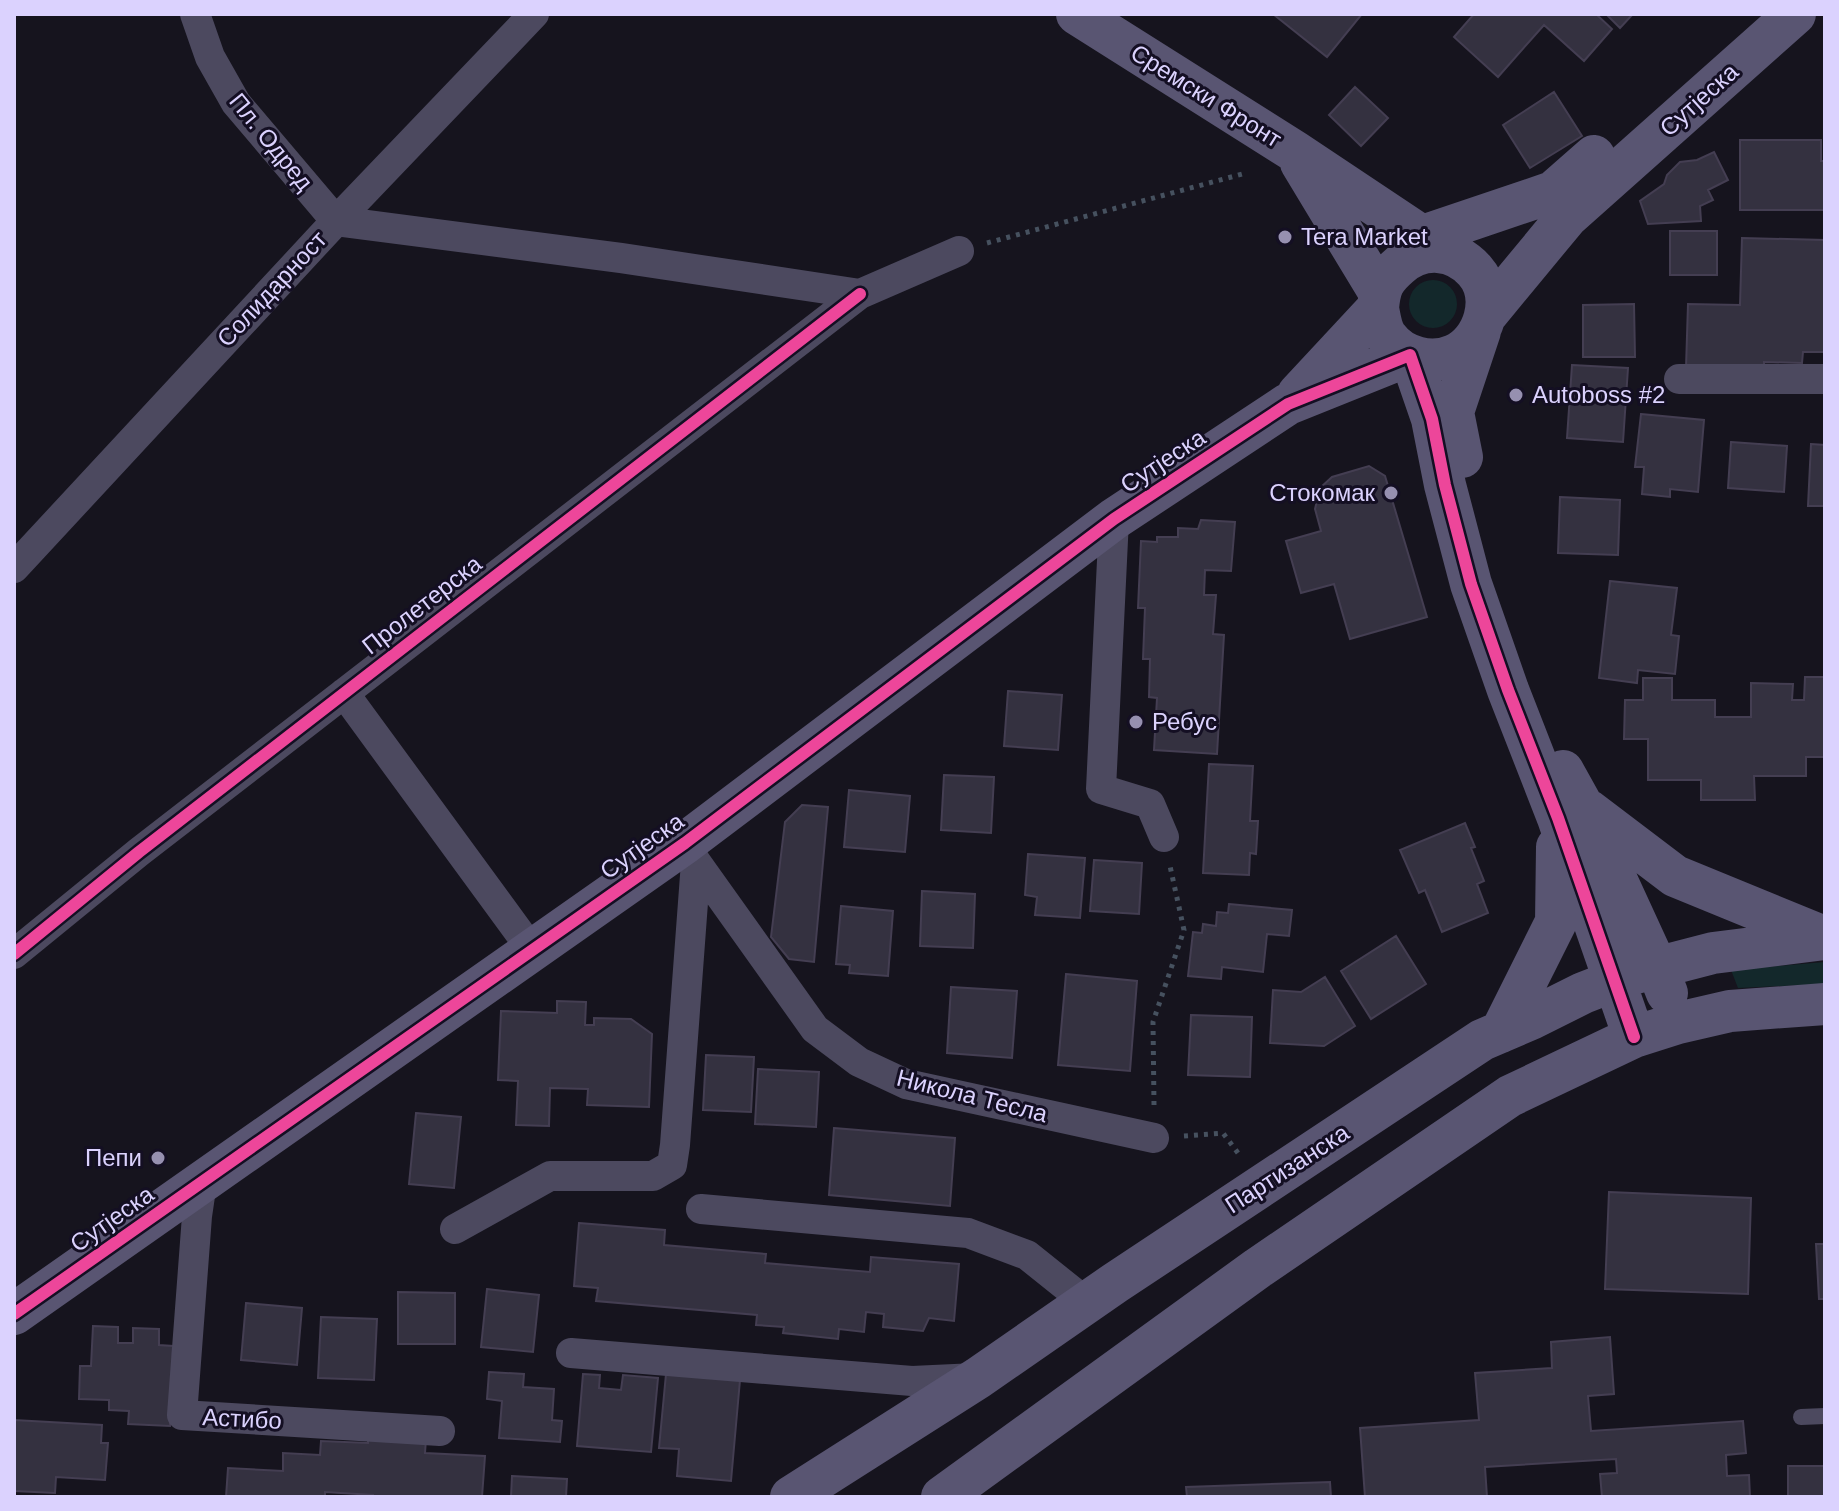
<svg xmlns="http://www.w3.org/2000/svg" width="1839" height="1511" viewBox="0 0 1839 1511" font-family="Helvetica,sans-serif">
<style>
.green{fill:#13282b}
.building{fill:#343140;stroke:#443e52;stroke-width:2}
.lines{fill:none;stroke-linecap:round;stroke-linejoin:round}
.path{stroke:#46515f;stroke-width:5;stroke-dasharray:4 6;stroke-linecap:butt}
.lane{stroke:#4c495f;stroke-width:16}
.street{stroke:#4c495f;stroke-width:30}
.secondary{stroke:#595572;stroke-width:42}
.cycleway-casing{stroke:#140f23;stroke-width:17}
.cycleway{stroke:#ed469a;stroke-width:12}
.poi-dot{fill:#9690b0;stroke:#140f23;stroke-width:3}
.labels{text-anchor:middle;stroke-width:6;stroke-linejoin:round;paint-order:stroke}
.street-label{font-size:24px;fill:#dbd2fe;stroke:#140f23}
.poi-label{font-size:24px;fill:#dbd2fe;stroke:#140f23;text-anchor:start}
</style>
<rect width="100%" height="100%" fill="#16141e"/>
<!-- green -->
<path class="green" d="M1409 304a24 24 0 1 1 48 0a24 24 0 1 1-48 0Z
M1825,962V984L1738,988L1731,970Z"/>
<!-- building -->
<path class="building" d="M1273,14H1362L1327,57Z
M1474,14H1596L1612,29L1584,61L1544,25L1498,77L1454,37Z
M1606,14H1633L1620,28Z
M1355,87L1388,118L1361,146L1329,115Z
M1554,92L1582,136L1530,168L1503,125Z
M1740,140H1821V161H1825V210H1740Z
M1714,152L1728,180L1708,190L1713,200L1700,206L1701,221L1648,224L1640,201L1664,184L1667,175L1680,162L1697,160Z
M1670,231H1717V275H1670Z
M1742,238L1825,240V352H1803L1802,363L1764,362V369L1686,368L1688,304L1740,305Z
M1634,304L1635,357H1583V305Z
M1572,365L1628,368L1623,442L1567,438Z
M1641,414L1704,420L1698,492L1670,489V497L1642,494L1644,467H1635Z
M1731,442L1787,446L1784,492L1728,488Z
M1811,444L1825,445V506H1808Z
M1369,466L1385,476L1427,617L1350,639L1334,584L1301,593L1286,541L1321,531L1315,509L1320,488L1332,477Z
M1560,497L1620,500L1618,555L1558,553Z
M1201,520L1235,522L1231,571L1205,570L1204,595H1216L1213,634L1224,635L1217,754L1154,750L1157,698L1149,697L1150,659H1143L1145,608H1138L1141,541L1157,542V537H1178V528L1198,529Z
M1610,581L1677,588L1671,635L1679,636L1675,674L1638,670L1637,683L1599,678Z
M1805,677H1825V757H1806V776H1754L1755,800H1701V780H1648V739H1624L1625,700H1643V678H1672V700H1715V717H1751V683L1793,684L1792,700H1804Z
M1008,691L1062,695L1058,750L1004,746Z
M1209,764L1253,766L1250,821H1258L1256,854L1250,853L1249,875L1203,873Z
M944,775L994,777L991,833L941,830Z
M849,790L910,796L905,852L844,847Z
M802,805L828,807L814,962L789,959L771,937L785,822Z
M1465,823L1475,847L1471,848L1484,881L1477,884L1488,913L1442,932L1425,890L1419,893L1400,850Z
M1028,854L1085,858L1080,918L1035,915L1037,897L1025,895Z
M1094,860L1142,863L1139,914L1090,911Z
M922,891L975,894L973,948L920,946Z
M1229,904L1292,910L1289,936L1267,934L1263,972L1222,967L1221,979L1188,976L1193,932L1202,933L1203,924L1216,926L1217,912L1228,913Z
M841,906L893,911L888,976L849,973L850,965L836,964Z
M1396,936L1426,984L1371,1019L1341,971Z
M1066,974L1137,981L1130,1071L1058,1065Z
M1325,977L1355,1026L1324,1046L1270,1043L1273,990L1301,992Z
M951,987L1017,991L1012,1058L947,1053Z
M557,1001L586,1002L585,1025H594V1018L631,1019L652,1034L649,1107L587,1105L588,1089L550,1088L549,1126L516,1125L518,1081L498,1080L501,1011L557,1013Z
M1191,1015L1252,1017L1250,1077L1188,1075Z
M706,1055L754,1057L751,1112L703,1110Z
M758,1069L819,1072L816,1127L755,1124Z
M416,1113L461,1117L454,1188L409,1184Z
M834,1128L955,1138L950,1206L829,1195Z
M1609,1192L1751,1198L1748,1294L1605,1289Z
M579,1223L665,1230L664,1245L766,1254L765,1263L870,1272L871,1257L959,1264L954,1321L929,1318L923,1331L883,1327L884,1314L866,1312L864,1332L839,1329L838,1339L783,1333L784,1327L756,1325L757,1315L596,1301L598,1288L574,1286Z
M1816,1244H1825V1299H1819Z
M487,1289L539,1295L533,1352L481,1347Z
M398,1292L455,1293V1344H398Z
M246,1303L302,1308L297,1365L241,1360Z
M321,1317L377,1319L374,1380L318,1378Z
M93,1326L118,1327V1343H133V1328L159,1329V1345L173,1346L170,1426L128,1424L129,1411L109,1410V1400L79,1399L80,1366H91Z
M1610,1337L1614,1394L1588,1396L1591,1431L1743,1421L1746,1453L1726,1455L1727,1476L1749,1475L1750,1497H1602L1600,1474L1617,1473L1616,1459L1485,1467L1487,1497H1365L1360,1428L1479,1420L1475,1373L1552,1368L1551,1342Z
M489,1372L524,1374L523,1387L554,1389L552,1420L562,1421L560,1442L499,1438L502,1401L487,1399Z
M583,1374L600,1375L599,1388L621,1390L623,1375L658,1378L651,1452L577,1446Z
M666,1374L740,1380L731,1481L677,1476L679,1449L659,1448Z
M14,1420L102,1425L101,1443H108L105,1480L56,1477L55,1493L14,1491Z
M368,1435L426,1439L425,1453L485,1456L482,1497H373V1495L325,1492V1497H226L228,1468L283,1471V1453L320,1455L321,1441L368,1443Z
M1788,1466H1825V1497H1788Z
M512,1476L567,1479L566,1497H511Z
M1330,1482L1331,1497H1187L1186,1487Z"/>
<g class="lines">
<!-- path -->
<path class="path" d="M987,243L1246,173
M1154,1105L1153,1022L1184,930L1170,866
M1184,1136L1223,1133L1241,1157"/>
<!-- lane -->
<path class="lane" d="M1801,1417L1825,1416"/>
<!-- street -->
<path class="street" d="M195,14L210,57L236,103L336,221L621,258L860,294L959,251
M1679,379H1825
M1114,519L1101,789L1150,804L1164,837
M14,568L336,221L534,14
M344,693L532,950
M685,843L696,862L815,1029L859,1062L906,1084L1154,1138
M14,954L139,852L860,294
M202,1182L197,1216L182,1415L440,1431
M701,1209L968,1233L1027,1255L1087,1303
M455,1229L550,1176H653L672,1165L675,1145L696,862
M571,1353L912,1381L976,1378"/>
<!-- secondary -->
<path class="secondary" d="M1077,14L1294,151L1447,253
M1301,163L1379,292
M1423,236L1553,192L1594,156
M1486,315L1567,217L1795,14
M1298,394L1378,308C1380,287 1383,280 1399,266C1422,245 1455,248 1475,271C1498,297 1484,342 1454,355C1432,365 1402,358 1387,337C1381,329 1380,318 1378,308
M1462,457L1453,412L1480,331
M1563,771L1583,807L1657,968L1667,993
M1588,810L1675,876L1824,937
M1501,1032L1556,922L1557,847
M14,1314L685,843L1114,519L1288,404L1410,355L1432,419L1445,485L1471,584L1508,690L1558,818L1634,1037
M791,1497L978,1378L1115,1283L1482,1040L1531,1019L1583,993L1632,974L1713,953L1825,939
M942,1497L1258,1268L1510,1096L1634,1037L1678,1023L1730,1011L1825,1004"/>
<!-- cycleway casing -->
<g class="cycleway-casing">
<path id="cycleway" d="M14,954L139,852L860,294
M14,1314L685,843L1114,519L1288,404L1410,355L1432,419L1445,485L1471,584L1508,690L1558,818L1634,1037"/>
</g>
<!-- cycleway -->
<use href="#cycleway" class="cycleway"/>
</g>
<!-- markers -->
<g class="poi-dot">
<circle cx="1285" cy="237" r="8"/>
<circle cx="1516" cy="395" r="8"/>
<circle cx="1391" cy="493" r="8"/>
<circle cx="1136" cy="722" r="8"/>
<circle cx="158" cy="1158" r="8"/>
</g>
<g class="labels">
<!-- street labels -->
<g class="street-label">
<text transform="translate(1206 96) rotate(32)" y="8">Сремски Фронт</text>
<text transform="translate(1699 100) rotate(-42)" y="8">Сутјеска</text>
<text transform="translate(271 142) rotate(51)" y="8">Пл. Одред</text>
<text transform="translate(272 289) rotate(-47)" y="8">Солидарност</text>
<text transform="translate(1163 461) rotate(-33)" y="8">Сутјеска</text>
<text transform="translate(422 605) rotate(-38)" y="8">Пролетерска</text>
<text transform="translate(642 846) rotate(-35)" y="8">Сутјеска</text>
<text transform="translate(972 1096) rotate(14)" y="8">Никола Тесла</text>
<text transform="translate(1287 1169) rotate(-33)" y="8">Партизанска</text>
<text transform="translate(112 1219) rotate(-35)" y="8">Сутјеска</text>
<text transform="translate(242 1419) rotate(3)" y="8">Астибо</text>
</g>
<!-- poi labels -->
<g class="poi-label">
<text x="1301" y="245">Tera Market</text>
<text x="1532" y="403">Autoboss #2</text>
<text x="1375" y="501" text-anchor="end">Стокомак</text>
<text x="1152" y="730">Ребус</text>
<text x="142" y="1166" text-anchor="end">Пепи</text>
</g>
</g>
<!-- border -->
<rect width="1839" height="1511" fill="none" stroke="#dbd2fe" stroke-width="32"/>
</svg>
